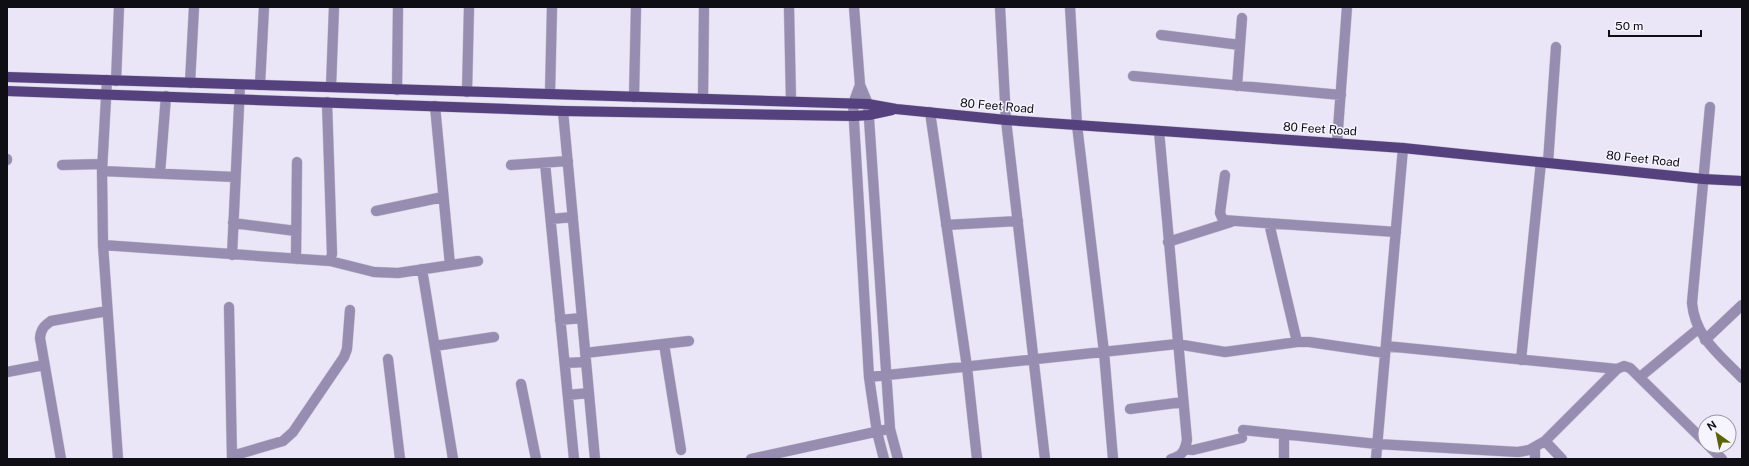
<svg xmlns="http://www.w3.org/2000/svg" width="1749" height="466" viewBox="0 0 1749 466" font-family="'Public Sans',sans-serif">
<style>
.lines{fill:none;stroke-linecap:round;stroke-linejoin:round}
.minor-casing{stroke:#c7c3d3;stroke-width:11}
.major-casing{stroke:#c7c3d3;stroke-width:11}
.minor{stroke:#968db1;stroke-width:10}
.major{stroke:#54417e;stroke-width:10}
.labels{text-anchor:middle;stroke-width:3;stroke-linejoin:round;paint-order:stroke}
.street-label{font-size:12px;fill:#0f0e14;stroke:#f6f4ff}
</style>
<rect width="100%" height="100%" fill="#eae6f7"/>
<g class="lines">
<!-- minor casing -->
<g class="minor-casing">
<path id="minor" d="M789,7L791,101
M854,7L860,85L868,104L890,429L898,459
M1000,7L1006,120L1045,459
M1070,7L1077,125L1104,352L1113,459
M1161,35L1240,45
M1133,76L1341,95
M107,80L102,171L103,245L118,459
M116,81L119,7
M190,83L194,7
M260,85L264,7
M860,85L853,104L869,377L877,432L884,459
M1237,86L1242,18
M331,87L334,7
M397,90L398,7
M467,92L469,7
M550,94L552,7
M634,97L636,7
M703,99L704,7
M435,106L450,265
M1710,107L1692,303C1695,337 1719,354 1742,378
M563,111L595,459
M930,112L967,367L977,459
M1159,131L1187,440C1185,451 1182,456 1171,459
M1337,143L1347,7
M7,160V159
M545,163L574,459
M1548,163L1556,47
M62,165L102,164
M511,165L568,161
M102,171L235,177
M160,173L166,96
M1225,175L1220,213L1223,220L1396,232
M376,211L443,197
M551,219L573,217
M233,223L296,231
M1269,223L1297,342
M946,225L1018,221
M1168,242L1231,222
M103,245L330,261L332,254L327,102
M232,255L240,85
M296,259L297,162
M330,261L374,272L398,273L478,261
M422,269L453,459
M229,307L232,459
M560,320L582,318
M1705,340L1742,305
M664,344L681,450
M435,346L494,337
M1386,346L1617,369
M585,353L689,341
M388,359L400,459
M1521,360L1541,162
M565,363L586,362
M7,372L44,365
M869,377L1177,344L1225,352L1297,342H1309L1385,353
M1640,377L1698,329
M521,384L536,459
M568,395L589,393
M1130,409L1183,402
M1243,430L1377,444L1518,452L1529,450L1545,441L1617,369L1624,366L1630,368L1705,442
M1545,441L1562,459
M1709,446L1722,459
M1535,447V459
M1186,449L1193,450L1242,438
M232,456L283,441L293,432L344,357L347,349L350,310
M61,459L40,338C41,329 44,326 51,321L107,311
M751,459L884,430
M1284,459V434
M1376,459L1403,148"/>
</g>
<!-- major casing -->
<g class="major-casing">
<path id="major" d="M7,77L868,104L896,109L1006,120L1403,148L1703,179L1742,181
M7,91L563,111L854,116L869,115L892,110"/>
</g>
<!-- minor -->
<use href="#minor" class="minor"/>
<!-- major -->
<use href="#major" class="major"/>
</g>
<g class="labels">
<!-- street labels -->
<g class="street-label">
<text transform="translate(997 106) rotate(5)" y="4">80 Feet Road</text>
<text transform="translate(1320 129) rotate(4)" y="4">80 Feet Road</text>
<text transform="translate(1643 159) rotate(6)" y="4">80 Feet Road</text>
</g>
</g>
<!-- border -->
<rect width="1749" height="466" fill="none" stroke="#0f0e14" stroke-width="16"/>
<!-- north arrow -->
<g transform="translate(1717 434) rotate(327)"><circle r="19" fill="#f6f4ff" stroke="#9a98a1"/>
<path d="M0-3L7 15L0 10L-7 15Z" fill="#5a6405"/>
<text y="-6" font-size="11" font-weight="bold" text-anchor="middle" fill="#0f0e14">N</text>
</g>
<!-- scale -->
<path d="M1609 30v6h92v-6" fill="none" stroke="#0f0e14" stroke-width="2"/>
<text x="1615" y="30" font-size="12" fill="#0f0e14" stroke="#f6f4ff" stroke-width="3" paint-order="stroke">50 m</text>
</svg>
